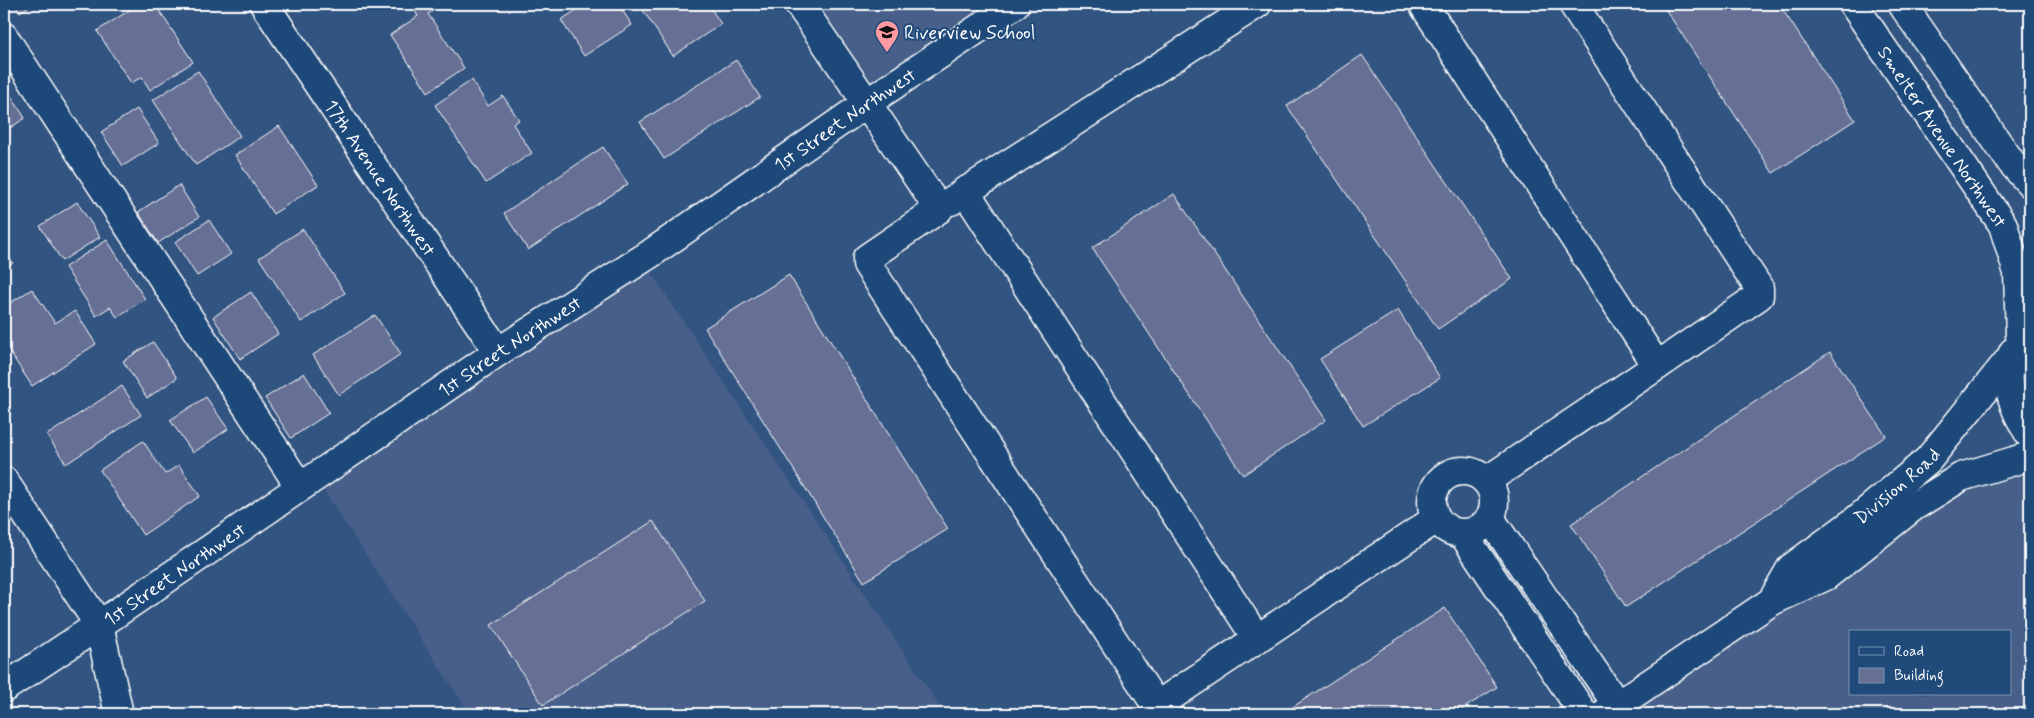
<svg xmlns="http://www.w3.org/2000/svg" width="2034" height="718" viewBox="0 0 2034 718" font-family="Mynerve,sans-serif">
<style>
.built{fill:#465f89;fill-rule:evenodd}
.building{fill:#667094;stroke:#fff}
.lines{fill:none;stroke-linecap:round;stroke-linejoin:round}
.minor-casing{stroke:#fff;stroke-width:31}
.minor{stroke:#1f4a7a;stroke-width:28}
.labels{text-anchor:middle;stroke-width:4;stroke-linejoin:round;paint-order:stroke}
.poi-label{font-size:19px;fill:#fff;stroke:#1f4a7a;text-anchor:start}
.street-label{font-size:19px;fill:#fff;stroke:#1f4a7a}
</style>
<rect width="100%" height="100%" fill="#325481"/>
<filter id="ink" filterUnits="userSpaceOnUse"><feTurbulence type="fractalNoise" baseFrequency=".02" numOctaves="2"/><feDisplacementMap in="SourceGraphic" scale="10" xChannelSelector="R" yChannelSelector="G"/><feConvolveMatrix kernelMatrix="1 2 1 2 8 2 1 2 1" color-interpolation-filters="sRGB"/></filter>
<g filter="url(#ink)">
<!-- built -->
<path class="built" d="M800,4H1015L867,103Z
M642,259L945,714H470L315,477Z
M2030,456V714H1604L1913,507ZM1850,632H2010V694H1850Z"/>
<!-- building -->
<path class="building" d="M15,4H33L20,12Z
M139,4H155L193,62L150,90L142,77L131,83L97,31Z
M410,4H443L428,14L464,68L428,92L390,35L418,16Z
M586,4H618L632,25L584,56L561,20Z
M645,4H708L721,24L673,56L641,7Z
M1662,4H1779L1855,120L1773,173Z
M1362,55L1512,279L1438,329L1287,106Z
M736,60L760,97L664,159L640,122Z
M198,71L240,136L196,165L153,100Z
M472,80L488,106L503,96L519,120L513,124L532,153L486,183L435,105Z
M6,88L25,118L4,132V89Z
M137,109L159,143L123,166L101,132Z
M279,126L318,185L273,214L235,155Z
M603,147L628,184L528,250L504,213Z
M179,185L199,217L158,243L138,212Z
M1174,194L1326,420L1243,475L1092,248Z
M77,202L100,237L62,261L40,226Z
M209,220L231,254L197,276L175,242Z
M303,229L345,293L301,322L259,258Z
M107,240L145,299L117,317L110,307L96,316L65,267Z
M4,249L13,263L4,268Z
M789,275L948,529L864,582L705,328Z
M32,289L55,323L75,311L96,344L32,386L4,343V307Z
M251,292L278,334L240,359L213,317Z
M1398,310L1440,378L1363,426L1320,359Z
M375,315L401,354L339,395L313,355Z
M153,342L177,378L147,398L123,361Z
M1830,352L1886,436L1626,607L1571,524Z
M304,373L329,413L291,438L265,398Z
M122,386L141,415L66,464L47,435Z
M206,397L228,429L193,453L170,420Z
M143,441L165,474L179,465L200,496L143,535L100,470Z
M653,521L705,601L543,705L491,625Z
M1445,608L1497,687L1455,714H1282Z"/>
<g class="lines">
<!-- minor casing -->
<g class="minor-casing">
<g id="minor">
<path id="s1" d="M264,4L498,352"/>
<path d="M799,4L939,209L867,258V264L1154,702L1164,701L1436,519"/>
<path d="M1423,4L1657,366L1486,481"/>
<path d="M1573,4L1759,288V296L1657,366"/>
<path id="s2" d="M1853,4L2003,225L2018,273L2020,336"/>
<path d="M1902,4L2011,162L2030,183"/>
<path d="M4,37L300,487"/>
<path d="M965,191L1257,639"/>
<path d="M951,201L1257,4"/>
<path d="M2013,352C2002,380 2014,411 2030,435"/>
<circle cx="1463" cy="502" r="31"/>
<path d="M4,481L99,625L119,714"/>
<path d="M1490,518L1617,705"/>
<path d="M1463,534L1584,714"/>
<path id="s3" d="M1772,601L1791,568L1855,521L1928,460L2012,356"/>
<path id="s4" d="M4,688L99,625L498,352L650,254L867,103L1015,4"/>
<path d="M1604,714L1772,601L1826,576L1913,507L1961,477L2030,456"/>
</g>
</g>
<!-- minor -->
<use href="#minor" class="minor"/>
</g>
</g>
<!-- icons -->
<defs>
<g id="school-pin" transform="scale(1.25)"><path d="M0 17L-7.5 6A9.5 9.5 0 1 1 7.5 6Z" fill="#ff9aa2" stroke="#1f4a7a"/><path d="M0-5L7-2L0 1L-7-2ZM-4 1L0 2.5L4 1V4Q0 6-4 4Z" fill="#111"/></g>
</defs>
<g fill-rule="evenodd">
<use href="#school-pin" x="887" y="32"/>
</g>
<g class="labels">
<!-- poi labels -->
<g class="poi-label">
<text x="904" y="39">Riverview School</text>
</g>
<!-- street labels -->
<g class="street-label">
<text dy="7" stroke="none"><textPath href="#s4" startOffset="1015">1st Street Northwest</textPath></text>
<text dy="7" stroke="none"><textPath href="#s2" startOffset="160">Smelter Avenue Northwest</textPath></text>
<text dy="7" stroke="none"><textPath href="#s1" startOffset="209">17th Avenue Northwest</textPath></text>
<text dy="7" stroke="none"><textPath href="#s4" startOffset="610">1st Street Northwest</textPath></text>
<text dy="7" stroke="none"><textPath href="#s3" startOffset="172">Division Road</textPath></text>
<text dy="7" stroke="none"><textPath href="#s4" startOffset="205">1st Street Northwest</textPath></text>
</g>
</g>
<!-- margin -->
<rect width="2034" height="718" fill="none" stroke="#1f4a7a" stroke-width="20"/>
<rect x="10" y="10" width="2014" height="698" fill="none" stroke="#fff" stroke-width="2" filter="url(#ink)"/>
<!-- legend -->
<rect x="1849" y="630" width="162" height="65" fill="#1f4a7a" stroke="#7992af"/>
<rect x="1859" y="647" width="25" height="8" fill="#1f4a7a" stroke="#7992af"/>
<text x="1894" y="656" font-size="15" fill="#ffffff">Road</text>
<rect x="1859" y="668" width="25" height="15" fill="#667094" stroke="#7992af"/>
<text x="1894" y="680" font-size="15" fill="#ffffff">Building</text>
</svg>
